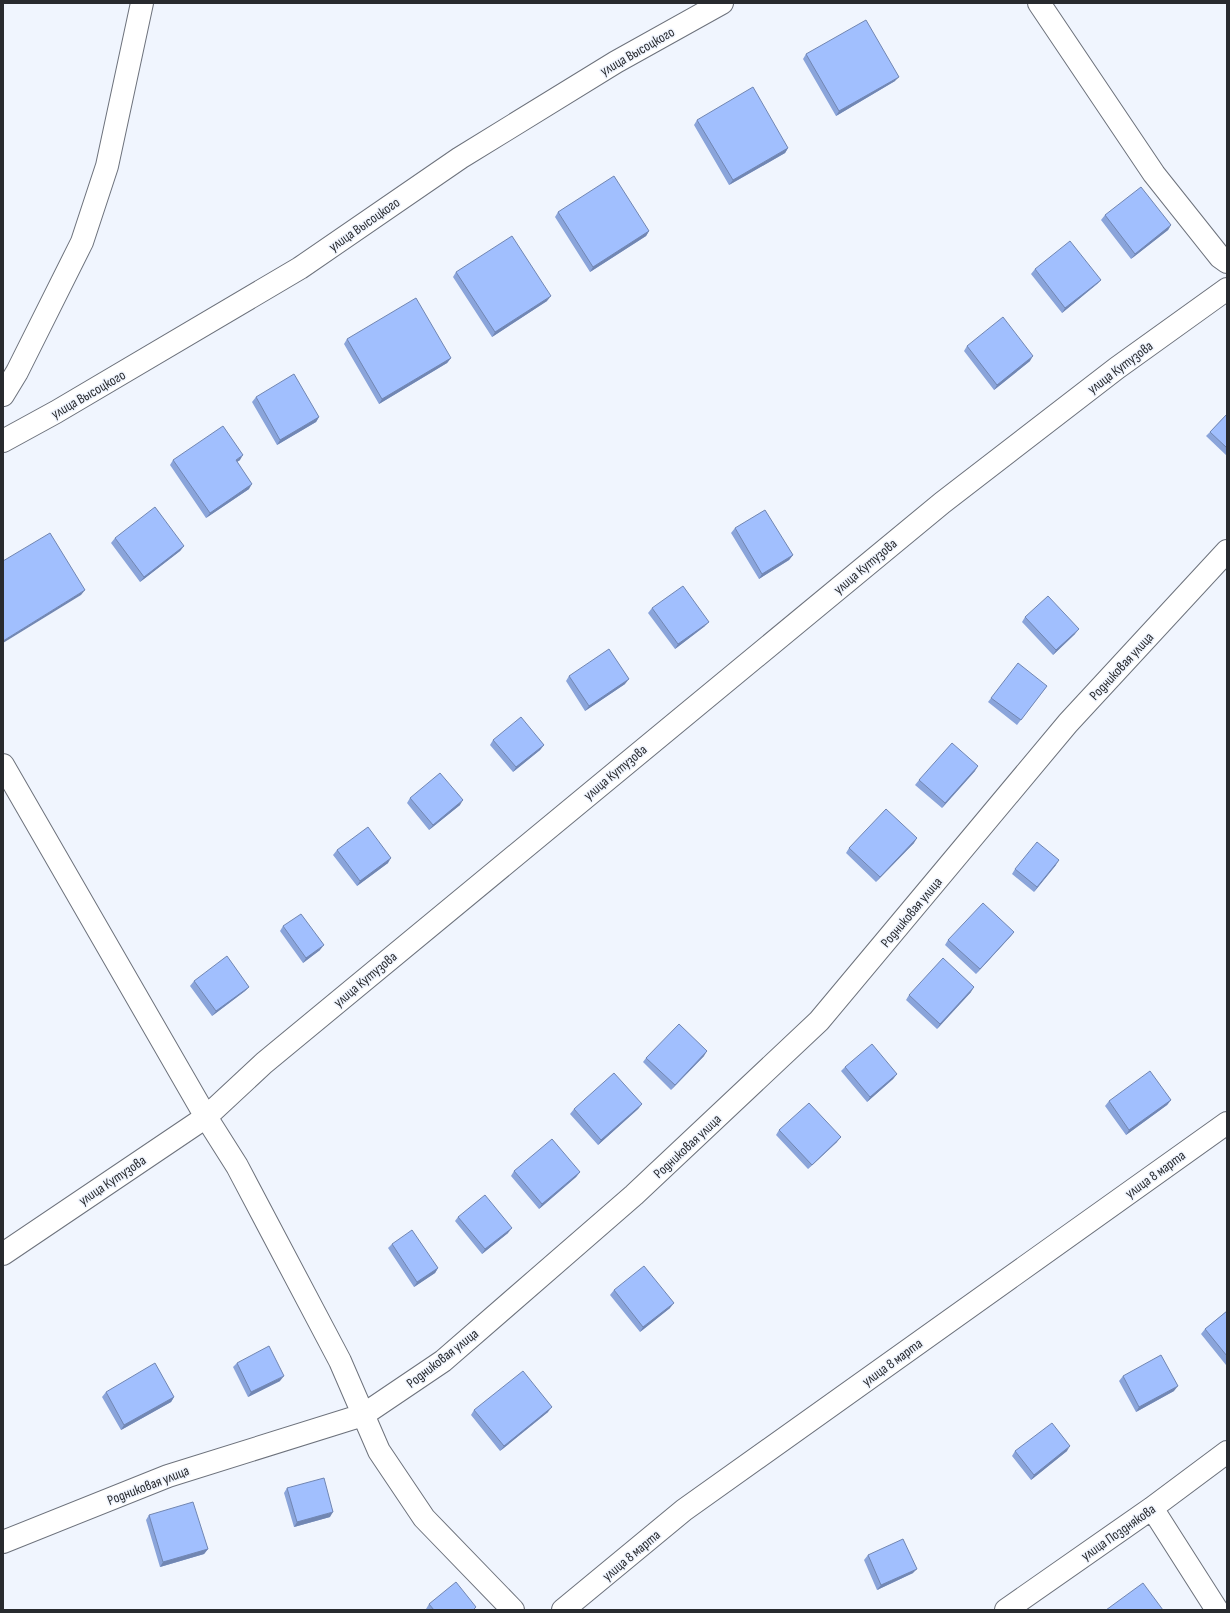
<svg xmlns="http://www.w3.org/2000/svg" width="1230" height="1613" viewBox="0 0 1230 1613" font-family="'Sofia Sans Condensed',sans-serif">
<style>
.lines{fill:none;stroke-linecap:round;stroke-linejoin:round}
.minor-casing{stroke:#6d727c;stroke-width:24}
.minor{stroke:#fff;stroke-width:22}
.wall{fill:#8aa4da}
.shaded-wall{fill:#7186b2}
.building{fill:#a1bffe;stroke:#7186b2}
.labels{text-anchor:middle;stroke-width:3;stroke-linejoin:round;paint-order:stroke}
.street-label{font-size:14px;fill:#282a2e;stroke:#f0f5fe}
</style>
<rect width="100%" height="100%" fill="#f0f5fe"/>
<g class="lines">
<!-- minor casing -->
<g class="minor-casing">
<path id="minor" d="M1039,3L1154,174L1220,257L1227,262
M3,395L17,372L82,242L107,166L142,3
M3,441L56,412L300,268L460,158L616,62L722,3
M3,765L206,1117L237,1166L340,1361L379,1451L424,1518L513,1610
M3,1254L206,1117L264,1063L942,503L1117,368L1227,289
M1152,1508L1217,1610
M3,1542L168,1476L363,1415L443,1361L634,1195L819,1021L1068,723L1227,551
M563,1610L684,1510L1227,1123
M1006,1610L1152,1508L1227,1452"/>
</g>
<!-- minor -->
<use href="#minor" class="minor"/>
</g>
<!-- wall -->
<path class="wall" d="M806,54L895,81L836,116L803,59Z
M697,120L788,148L785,153L729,185L694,125Z
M558,212L649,231L646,236L590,272L555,217Z
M1105,215L1171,225L1168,230L1131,259L1101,220Z
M1035,269L1101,280L1097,284L1062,313L1031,274Z
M456,272L547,301L492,337L453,277Z
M347,339L451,358L447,363L379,404L344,344Z
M967,346L1030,361L994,390L964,351Z
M256,397L319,417L316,422L277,445L252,402Z
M1227,414V456L1206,436L1210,432Z
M173,460H240L237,462L249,489L206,518L170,465Z
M735,528L793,555L789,560L759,579L731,533Z
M115,538L184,546L180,551L140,582L111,543Z
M652,608L705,626L675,649L648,613Z
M1025,617L1075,634L1053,655L1022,622Z
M569,676L625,684L585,711L566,681Z
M1047,686L1017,725L988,702L991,698Z
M493,740L544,745L540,750L513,772L490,745Z
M975,771L942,808L915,785L919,780Z
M410,798L460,805L429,830L407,803Z
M914,843L876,882L846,853L849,848Z
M337,850L388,863L357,886L333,855Z
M1056,865L1034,892L1012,874L1015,869Z
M283,926L320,950L303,963L280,931Z
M1014,932L1010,937L976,974L945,945L948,940Z
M194,981L249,987L245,991L212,1016L190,986Z
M971,992L937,1029L906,1000L909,995Z
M704,1056L671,1090L643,1062L646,1058Z
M845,1067L897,1074L893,1079L867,1102L841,1071Z
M1171,1100L1167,1105L1126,1135L1105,1106L1109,1101Z
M642,1104L638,1109L598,1145L570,1114L574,1109Z
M779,1130L837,1142L808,1169L776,1135Z
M514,1171L580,1172L576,1177L539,1209L511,1176Z
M458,1217L508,1233L482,1254L455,1221Z
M392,1244L438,1268L435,1273L414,1287L388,1248Z
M614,1290L670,1308L640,1332L610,1295Z
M1227,1311V1364L1226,1365L1201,1334L1205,1329Z
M237,1363L280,1381L248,1397L233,1367Z
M1123,1376L1174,1391L1136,1412L1119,1381Z
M106,1392L174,1397L171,1402L121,1430L102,1397Z
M474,1410L548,1412L500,1451L471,1415Z
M1015,1451H1067L1031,1480L1012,1456Z
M287,1488L330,1517L294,1527L284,1493Z
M149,1515L208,1549L204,1554L160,1567L146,1520Z
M868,1555L913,1573L877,1590L864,1560Z
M429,1604L476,1607L474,1610H427L426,1609Z"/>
<!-- shaded-wall -->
<path class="shaded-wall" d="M899,77L895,81L836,116L839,111Z
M788,148L785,153L729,185L733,180Z
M1171,225L1168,230L1131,259L1135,254Z
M649,231L646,236L590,272L593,267Z
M1101,280L1097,284L1062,313L1065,308Z
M551,296L547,301L492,337L495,332Z
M1033,356L1030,361L994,390L997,385Z
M451,358L447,363L379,404L382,399Z
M319,417L316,422L277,445L280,440Z
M243,455L240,460L232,465L236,460Z
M252,484L249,489L206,518L210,513Z
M184,546L180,551L140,582L144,577Z
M793,555L789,560L759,579L762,574Z
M85,590L81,595L3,643V641Z
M709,622L705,626L675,649L678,644Z
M1079,629L1075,634L1053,655L1056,650Z
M629,679L625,684L585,711L589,706Z
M544,745L540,750L513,772L516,767Z
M978,766L975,771L942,808L945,803Z
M463,800L460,805L429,830L433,825Z
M917,838L914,843L876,882L880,877Z
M391,858L388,863L357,886L360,881Z
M1059,860L1056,865L1034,892L1037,887Z
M1014,932L1010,937L976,974L980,969Z
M324,945L320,950L303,963L306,958Z
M249,987L245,991L212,1016L216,1011Z
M974,987L971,992L937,1029L940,1024Z
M707,1051L704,1056L671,1090L675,1085Z
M897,1074L893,1079L867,1102L870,1097Z
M1171,1100L1167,1105L1126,1135L1129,1130Z
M642,1104L638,1109L598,1145L601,1140Z
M841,1137L837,1142L808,1169L812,1165Z
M580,1172L576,1177L539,1209L542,1204Z
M512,1228L508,1233L482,1254L485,1249Z
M438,1268L435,1273L414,1287L417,1282Z
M674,1303L670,1308L640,1332L643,1327Z
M284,1376L280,1381L248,1397L251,1392Z
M1178,1386L1174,1391L1136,1412L1139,1407Z
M174,1397L171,1402L121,1430L124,1425Z
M552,1407L548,1412L500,1451L504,1446Z
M1070,1446L1067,1451L1031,1480L1034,1475Z
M333,1512L330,1517L294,1527L297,1522Z
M208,1549L204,1554L160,1567L163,1562Z
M917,1569L913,1573L877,1590L881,1585Z"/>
<!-- building -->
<path class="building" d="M866,20L899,77L839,111L806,54Z
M753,87L788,148L733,180L697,120Z
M614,176L649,231L593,267L558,212Z
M1141,187L1171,225L1135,254L1105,215Z
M512,236L551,296L495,332L456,272Z
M1070,241L1101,280L1065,308L1035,269Z
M416,298L451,358L382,399L347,339Z
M1003,317L1033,356L997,385L967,346Z
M294,374L319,417L280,440L256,397Z
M1227,414V448L1210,432Z
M223,426L243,455L236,460L252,484L210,513L173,460Z
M155,507L184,546L144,577L115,538Z
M765,510L793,555L762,574L735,528Z
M50,533L85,590L3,641V561Z
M683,586L709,622L678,644L652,608Z
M1048,596L1079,629L1056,650L1025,617Z
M609,649L629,679L589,706L569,676Z
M1018,663L1047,686L1021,720L991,698Z
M521,717L544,745L516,767L493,740Z
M952,743L978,766L945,803L919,780Z
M440,773L463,800L433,825L410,798Z
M886,809L917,838L880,877L849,848Z
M368,827L391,858L360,881L337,850Z
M1037,842L1059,860L1037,887L1015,869Z
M983,903L1014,932L980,969L948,940Z
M301,914L324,945L306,958L283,926Z
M227,956L249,987L216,1011L194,981Z
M943,958L974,987L940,1024L909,995Z
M679,1024L707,1051L675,1085L646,1058Z
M872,1044L897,1074L870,1097L845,1067Z
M1150,1071L1171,1100L1129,1130L1109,1101Z
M614,1073L642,1104L601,1140L574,1109Z
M809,1103L841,1137L812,1165L779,1130Z
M552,1139L580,1172L542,1204L514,1171Z
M485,1195L512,1228L485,1249L458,1217Z
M412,1230L438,1268L417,1282L392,1244Z
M644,1266L674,1303L643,1327L614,1290Z
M1227,1311V1356L1205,1329Z
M269,1346L284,1376L251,1392L237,1363Z
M1161,1355L1178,1386L1139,1407L1123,1376Z
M155,1363L174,1397L124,1425L106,1392Z
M523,1371L552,1407L504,1446L474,1410Z
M1052,1423L1070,1446L1034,1475L1015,1451Z
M324,1478L333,1512L297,1522L287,1488Z
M193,1502L208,1549L163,1562L149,1515Z
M903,1539L917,1569L881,1585L868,1555Z
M456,1582L476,1607L473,1610H434L429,1604Z
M1143,1583L1163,1610H1106Z"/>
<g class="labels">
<!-- street labels -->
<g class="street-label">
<text transform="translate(637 51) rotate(-30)" y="5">улица Высоцкого</text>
<text transform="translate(364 224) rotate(-35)" y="5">улица Высоцкого</text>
<text transform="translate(1120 367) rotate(-37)" y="5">улица Кутузова</text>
<text transform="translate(88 394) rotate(-30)" y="5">улица Высоцкого</text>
<text transform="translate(865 566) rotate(-40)" y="5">улица Кутузова</text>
<text transform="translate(1121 666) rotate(-47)" y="5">Родниковая улица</text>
<text transform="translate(615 772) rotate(-40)" y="5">улица Кутузова</text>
<text transform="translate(911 912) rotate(-50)" y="5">Родниковая улица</text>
<text transform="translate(365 979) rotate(-40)" y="5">улица Кутузова</text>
<text transform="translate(687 1146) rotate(-43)" y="5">Родниковая улица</text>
<text transform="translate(1155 1174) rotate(-36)" y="5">улица 8 марта</text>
<text transform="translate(112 1180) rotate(-34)" y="5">улица Кутузова</text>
<text transform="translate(442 1358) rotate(-38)" y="5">Родниковая улица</text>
<text transform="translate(892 1362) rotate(-36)" y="5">улица 8 марта</text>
<text transform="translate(148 1485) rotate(-21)" y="5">Родниковая улица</text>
<text transform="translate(1118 1532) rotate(-35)" y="5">улица Позднякова</text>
<text transform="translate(631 1555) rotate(-40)" y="5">улица 8 марта</text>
</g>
</g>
<!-- border -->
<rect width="1230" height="1613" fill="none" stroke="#282a2e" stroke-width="8"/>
</svg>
